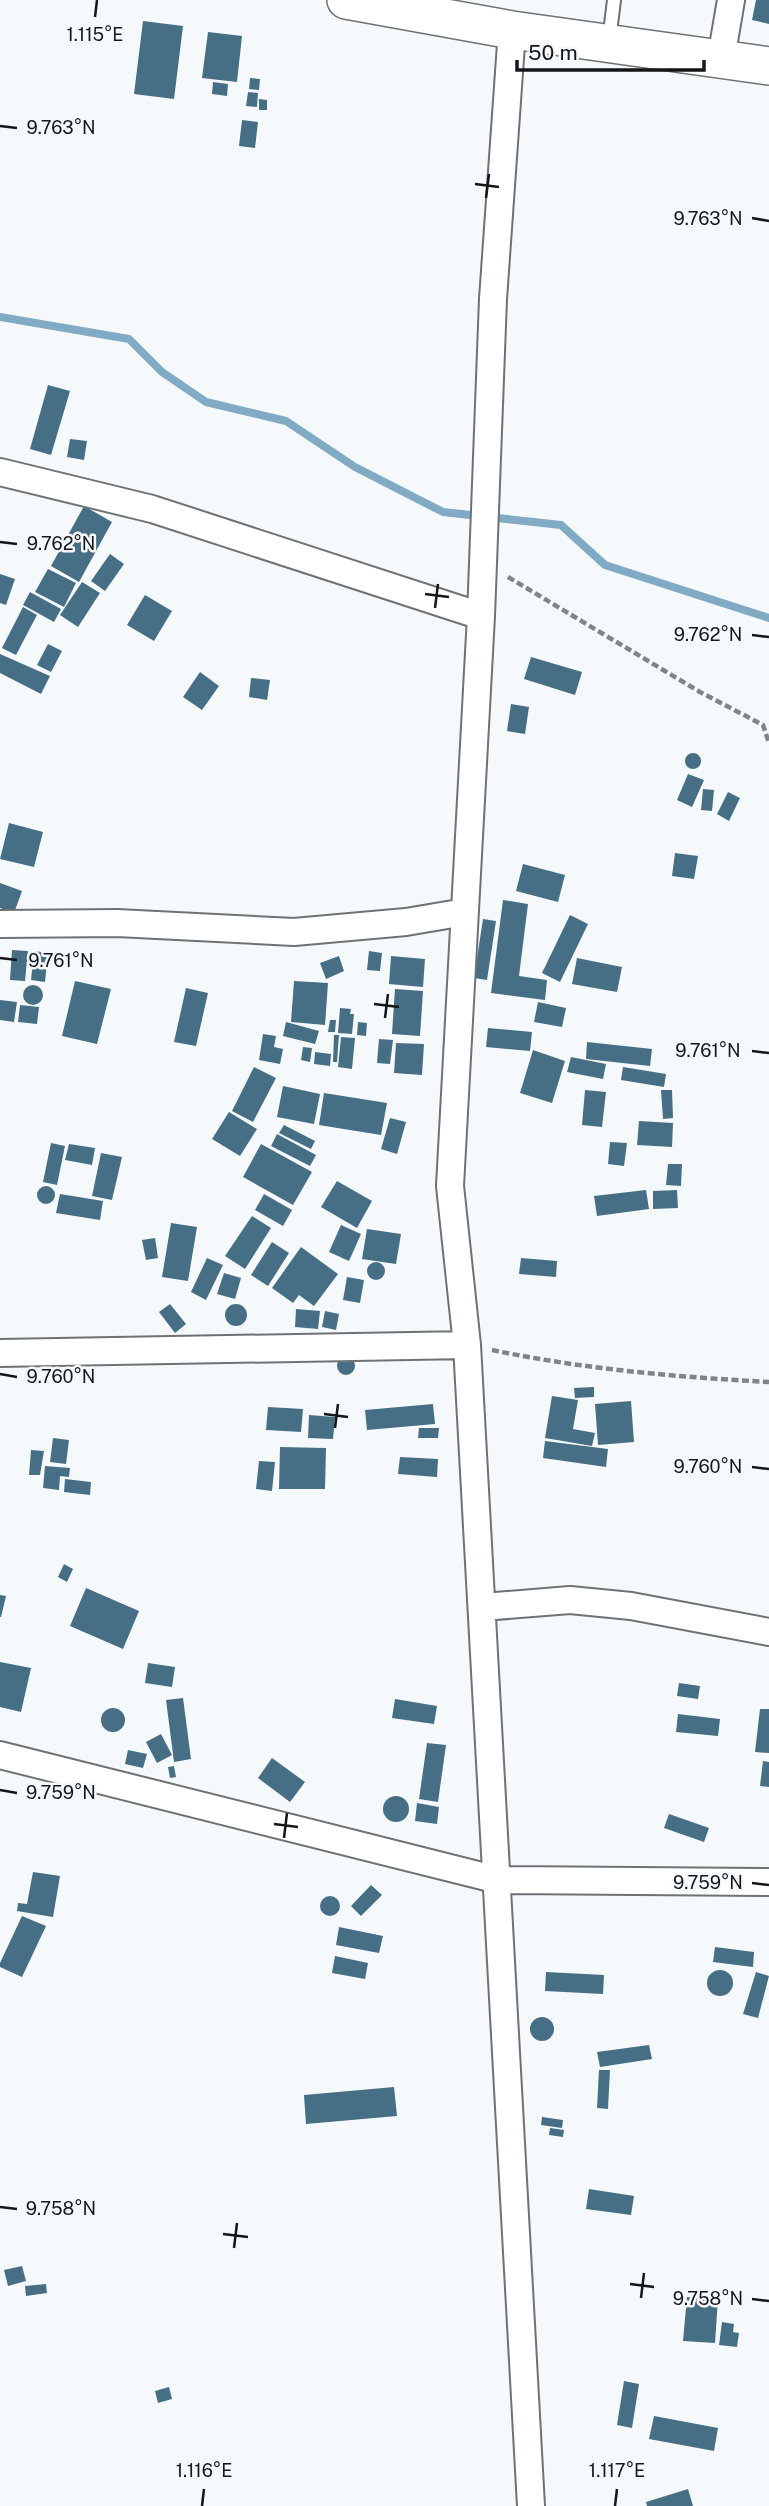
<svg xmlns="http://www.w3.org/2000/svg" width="769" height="2506" viewBox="0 0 769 2506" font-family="'Public Sans',sans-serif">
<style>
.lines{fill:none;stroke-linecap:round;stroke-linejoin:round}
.stream{stroke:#81abc4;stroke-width:8}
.building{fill:#466f86}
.lane-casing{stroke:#6e7275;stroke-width:16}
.street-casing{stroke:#6e7275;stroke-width:30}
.secondary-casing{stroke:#6e7275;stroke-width:40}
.path{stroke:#818485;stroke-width:4.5;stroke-dasharray:7 3.5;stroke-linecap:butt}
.lane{stroke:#fff;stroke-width:12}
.street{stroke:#fff;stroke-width:26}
.secondary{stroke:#fff;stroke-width:37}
.ticks{fill:none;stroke:#141617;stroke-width:2.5}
.ticks-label{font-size:18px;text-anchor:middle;fill:#141617;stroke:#f5f9fc;stroke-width:5;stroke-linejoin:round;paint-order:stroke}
</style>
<rect width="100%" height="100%" fill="#f5f9fc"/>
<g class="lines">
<!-- stream -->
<path class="stream" d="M0,317L129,339L162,372L206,402L286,421L355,467L443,512L561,525L605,565L769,618"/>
</g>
<!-- building -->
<path class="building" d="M756,0H769V24L752,20Z
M143,21L183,26L174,99L134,94Z
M208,32L242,36L237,82L202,78Z
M250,78L260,79L259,90L249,89Z
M213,82L228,84L227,96L212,94Z
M248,92L258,93L257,107L246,106Z
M259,99L267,100V110H259Z
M242,120L258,122L255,148L239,146Z
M48,385L70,391L51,455L30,449Z
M70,439L87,441L84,460L67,457Z
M84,506L112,522L79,582L51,566Z
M110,554L124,564L105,591L91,581Z
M48,569L76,583L64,607L35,592Z
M0,574L15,579L6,605L0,603Z
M82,582L100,593L78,627L60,615Z
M30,592L61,609L54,622L23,605Z
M145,595L172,611L154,641L127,625Z
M23,607L37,615L16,655L2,648Z
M48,644L62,651L51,672L37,665Z
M0,654L50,676L41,694L0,673Z
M531,657L582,672L575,695L524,679Z
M200,672L219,686L202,710L183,697Z
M251,678L270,680L267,700L249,697Z
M511,704L529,707L525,734L507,731Z
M685 761a8 8 0 1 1 16 0a8 8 0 1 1-16 0Z
M688,774L704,780L692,807L677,800Z
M703,789L714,790L712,811L701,810Z
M728,792L740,798L729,821L717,814Z
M9,823L43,832L34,867L0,859Z
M675,853L698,856L694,879L672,876Z
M523,864L565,875L558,902L516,891Z
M0,883L22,891L14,913L0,908Z
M503,900L528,904L519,976L547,980L545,1000L491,993Z
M570,915L588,924L560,982L542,973Z
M483,919L496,921L487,980L474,978Z
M12,950L28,951L25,981L10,980Z
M34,951L48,953L45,982L31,980Z
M369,951L382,953L380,971L367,970Z
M339,956L344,971L326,979L320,963Z
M391,956L425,959L423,987L389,984Z
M577,958L622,967L617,992L572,984Z
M75,981L111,989L97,1044L62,1036Z
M294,981L328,983L325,1025L291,1022Z
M23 995a10 10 0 1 1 20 0a10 10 0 1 1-20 0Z
M186,988L208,993L196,1046L174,1042Z
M395,989L423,991L420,1036L392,1034Z
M0,1000L17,1002L14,1022L0,1020Z
M538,1002L566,1008L562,1027L534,1022Z
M20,1005L39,1007L37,1024L18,1022Z
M340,1008L351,1009L350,1014H354L352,1034L338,1033Z
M330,1020H336L335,1032H328Z
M286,1022L319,1031L315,1044L283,1036Z
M358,1022L367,1023L366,1036L357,1035Z
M488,1028L532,1032L530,1051L486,1047Z
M263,1034L276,1036L274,1047L283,1049L280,1064L259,1060Z
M334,1035H339L337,1062H333Z
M341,1037L355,1038L352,1069L338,1067Z
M379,1039L393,1040L390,1064L377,1063Z
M587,1042L652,1049L650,1066L586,1059Z
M396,1043L424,1044L422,1075L394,1073Z
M303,1047L312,1048L310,1062L301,1060Z
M533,1050L565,1061L552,1103L520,1093Z
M315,1052L331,1054L330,1066L314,1064Z
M571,1057L606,1064L603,1079L567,1072Z
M254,1067L276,1078L253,1122L232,1111Z
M623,1067L666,1074L664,1087L621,1080Z
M283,1086L320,1094L314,1124L277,1117Z
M585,1090L606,1092L602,1127L582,1125Z
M661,1090H672L673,1118L663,1119Z
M324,1093L387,1103L381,1135L319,1125Z
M229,1112L257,1129L240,1156L212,1139Z
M390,1118L406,1122L397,1154L381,1149Z
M639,1121L673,1123L672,1147L637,1145Z
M284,1125L315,1141L311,1149L279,1133Z
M277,1134L316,1155L310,1166L271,1146Z
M610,1142L627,1143L624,1166L608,1164Z
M51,1143L65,1146L57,1185L43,1182Z
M69,1144L95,1148L92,1165L65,1160Z
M261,1144L312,1172L293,1205L243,1177Z
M101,1153L122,1157L112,1200L92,1196Z
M668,1164H682L681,1186L666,1185Z
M337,1181L372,1201L357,1228L321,1207Z
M37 1195a9 9 0 1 1 18 0a9 9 0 1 1-18 0Z
M646,1190L649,1209L597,1216L594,1196Z
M677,1190L678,1208L653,1209V1191Z
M60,1194L103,1201L100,1220L56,1213Z
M264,1194L292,1210L283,1226L255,1210Z
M252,1216L271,1228L245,1269L225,1256Z
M171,1223L197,1227L188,1281L162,1277Z
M341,1225L361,1234L349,1261L329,1252Z
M367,1229L401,1234L396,1264L362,1259Z
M155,1238L158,1258L146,1260L142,1240Z
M272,1242L289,1253L268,1286L251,1275Z
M301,1247L338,1274L314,1306L299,1295L293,1303L272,1288Z
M207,1258L223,1265L206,1300L191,1292Z
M521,1258L557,1261L556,1277L519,1274Z
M367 1271a9 9 0 1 1 18 0a9 9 0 1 1-18 0Z
M224,1273L241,1278L235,1299L217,1294Z
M347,1277L364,1280L360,1303L343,1300Z
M170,1304L186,1324L175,1333L159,1312Z
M225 1315a11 11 0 1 1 22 0a11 11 0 1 1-22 0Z
M296,1309L320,1311L318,1329L295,1327Z
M325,1311L339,1314L336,1330L322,1327Z
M337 1366a9 9 0 1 1 18 0a9 9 0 1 1-18 0Z
M594,1387V1397L575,1398L574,1388Z
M552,1396L578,1400L573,1429L595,1433L592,1446L545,1438Z
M631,1401L634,1442L598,1445L595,1404Z
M433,1404L435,1424L367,1430L365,1410Z
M268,1407L303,1409L301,1432L266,1430Z
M309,1415L335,1417L333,1439L308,1438Z
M419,1428H439L438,1438H418Z
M53,1438L69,1440L66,1464L50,1462Z
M545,1441L608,1449L606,1467L543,1458Z
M280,1447L326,1448L325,1489H279Z
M31,1450L44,1451L40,1475H29Z
M400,1457L438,1459L437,1477L398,1474Z
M259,1461L275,1462L272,1491L256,1489Z
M45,1466L70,1468L69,1477L60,1476L59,1490L43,1488Z
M65,1479L91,1482L90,1495L64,1492Z
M64,1564L73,1569L67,1582L58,1577Z
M86,1588L139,1611L123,1649L70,1626Z
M0,1595L6,1596L1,1617H0Z
M0,1662L31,1668L21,1712L0,1707Z
M148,1663L175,1667L172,1687L145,1683Z
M679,1683L700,1686L698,1699L677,1696Z
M183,1698L191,1759L174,1762L166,1700Z
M395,1699L437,1706L434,1724L392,1718Z
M101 1720a12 12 0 1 1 24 0a12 12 0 1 1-24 0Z
M760,1709H769V1753L755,1752Z
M678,1714L720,1719L718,1736L676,1732Z
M161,1734L172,1755L157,1763L146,1742Z
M427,1743L446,1745L438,1802L419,1799Z
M128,1750L147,1754L143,1768L125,1764Z
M272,1758L305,1782L290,1802L258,1778Z
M763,1761L769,1762V1787L760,1786Z
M174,1766L176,1777L170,1778L168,1767Z
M383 1809a13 13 0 1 1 26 0a13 13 0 1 1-26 0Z
M417,1803L439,1807L437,1824L415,1821Z
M669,1814L709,1828L704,1842L664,1828Z
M33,1872L60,1876L53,1917L17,1911L18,1903L27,1904Z
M371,1885L382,1895L361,1916L351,1906Z
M320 1906a10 10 0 1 1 20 0a10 10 0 1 1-20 0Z
M22,1916L46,1926L22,1977L0,1967V1963Z
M339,1927L383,1936L379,1953L336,1945Z
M715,1947L754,1952L753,1967L713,1962Z
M335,1956L368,1963L365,1979L332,1973Z
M707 1983a13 13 0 1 1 26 0a13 13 0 1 1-26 0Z
M546,1972L604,1975L603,1994L545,1991Z
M756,1972L769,1976L758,2018L743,2014Z
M530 2029a12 12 0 1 1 24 0a12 12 0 1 1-24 0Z
M649,2045L652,2059L600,2067L597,2052Z
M599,2070H610L608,2109L597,2108Z
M394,2087L397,2116L306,2124L304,2095Z
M542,2117L563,2120L562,2128L541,2125Z
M550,2128L564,2130L563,2137L549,2135Z
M589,2189L634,2196L631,2215L586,2209Z
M22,2266L26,2281L8,2286L4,2270Z
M46,2284L47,2293L26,2296L25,2286Z
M687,2297L718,2299L715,2343L683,2341Z
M722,2322L734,2324L733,2332L739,2333L737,2347L719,2345Z
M624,2381L639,2384L632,2428L617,2425Z
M169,2387L172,2399L158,2403L155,2391Z
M654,2416L718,2428L714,2451L649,2439Z
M688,2489L693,2506H647L646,2502Z"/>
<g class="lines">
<!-- lane casing -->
<g class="lane-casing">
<path id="lane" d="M609,41L614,0"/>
</g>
<!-- street casing -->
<g class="street-casing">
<path id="street" d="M512,30L493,299L481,616L450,1186L467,1345L531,2506
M721,59L731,0
M0,472L152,509L481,616
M0,924L117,923L294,932L406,922L465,912
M0,1353L467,1345
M483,1607L570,1600L631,1606L769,1632
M0,1755L498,1880L769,1882"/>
</g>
<!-- secondary casing -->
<g class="secondary-casing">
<path id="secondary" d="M346,0L512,30L769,66"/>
</g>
<!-- path -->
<path class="path" d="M508,577L700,692L763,725L769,743
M492,1350C583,1369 676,1377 769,1382"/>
<!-- lane -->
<use href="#lane" class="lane"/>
<!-- street -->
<use href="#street" class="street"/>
<!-- secondary -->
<use href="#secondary" class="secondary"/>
</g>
<!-- ticks -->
<path class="ticks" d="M95,17L97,0M0,126L17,128M475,184L499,187M486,198L489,174M752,218L769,221M0,542L17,544M425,594L449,597M435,608L438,584M752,635L769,637M0,958L17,960M374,1004L399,1007M385,1018L388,994M752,1051L769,1053M0,1374L17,1377M324,1414L348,1417M335,1428L338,1404M752,1467L769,1469M0,1790L17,1793M274,1824L298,1827M284,1838L287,1813M752,1883L769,1885M0,2207L17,2209M223,2234L248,2237M234,2248L237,2223M630,2284L654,2287M641,2298L644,2273M752,2299L769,2301M202,2506L204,2489M615,2506L617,2489"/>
<g class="ticks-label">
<text x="95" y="41">1.115°E</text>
<text x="61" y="134">9.763°N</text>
<text x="708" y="225">9.763°N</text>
<text x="61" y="550">9.762°N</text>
<text x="708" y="641">9.762°N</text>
<text x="61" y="967">9.761°N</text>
<text x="708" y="1057">9.761°N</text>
<text x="61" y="1383">9.760°N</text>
<text x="708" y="1473">9.760°N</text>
<text x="61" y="1799">9.759°N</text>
<text x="708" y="1889">9.759°N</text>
<text x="61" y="2215">9.758°N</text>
<text x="708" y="2305">9.758°N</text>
<text x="204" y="2477">1.116°E</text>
<text x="617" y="2477">1.117°E</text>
</g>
<!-- scale -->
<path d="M517 60v10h187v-10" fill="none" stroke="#141617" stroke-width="3.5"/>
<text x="528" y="60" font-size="21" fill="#141617" stroke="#f5f9fc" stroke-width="5" paint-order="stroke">50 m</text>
</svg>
